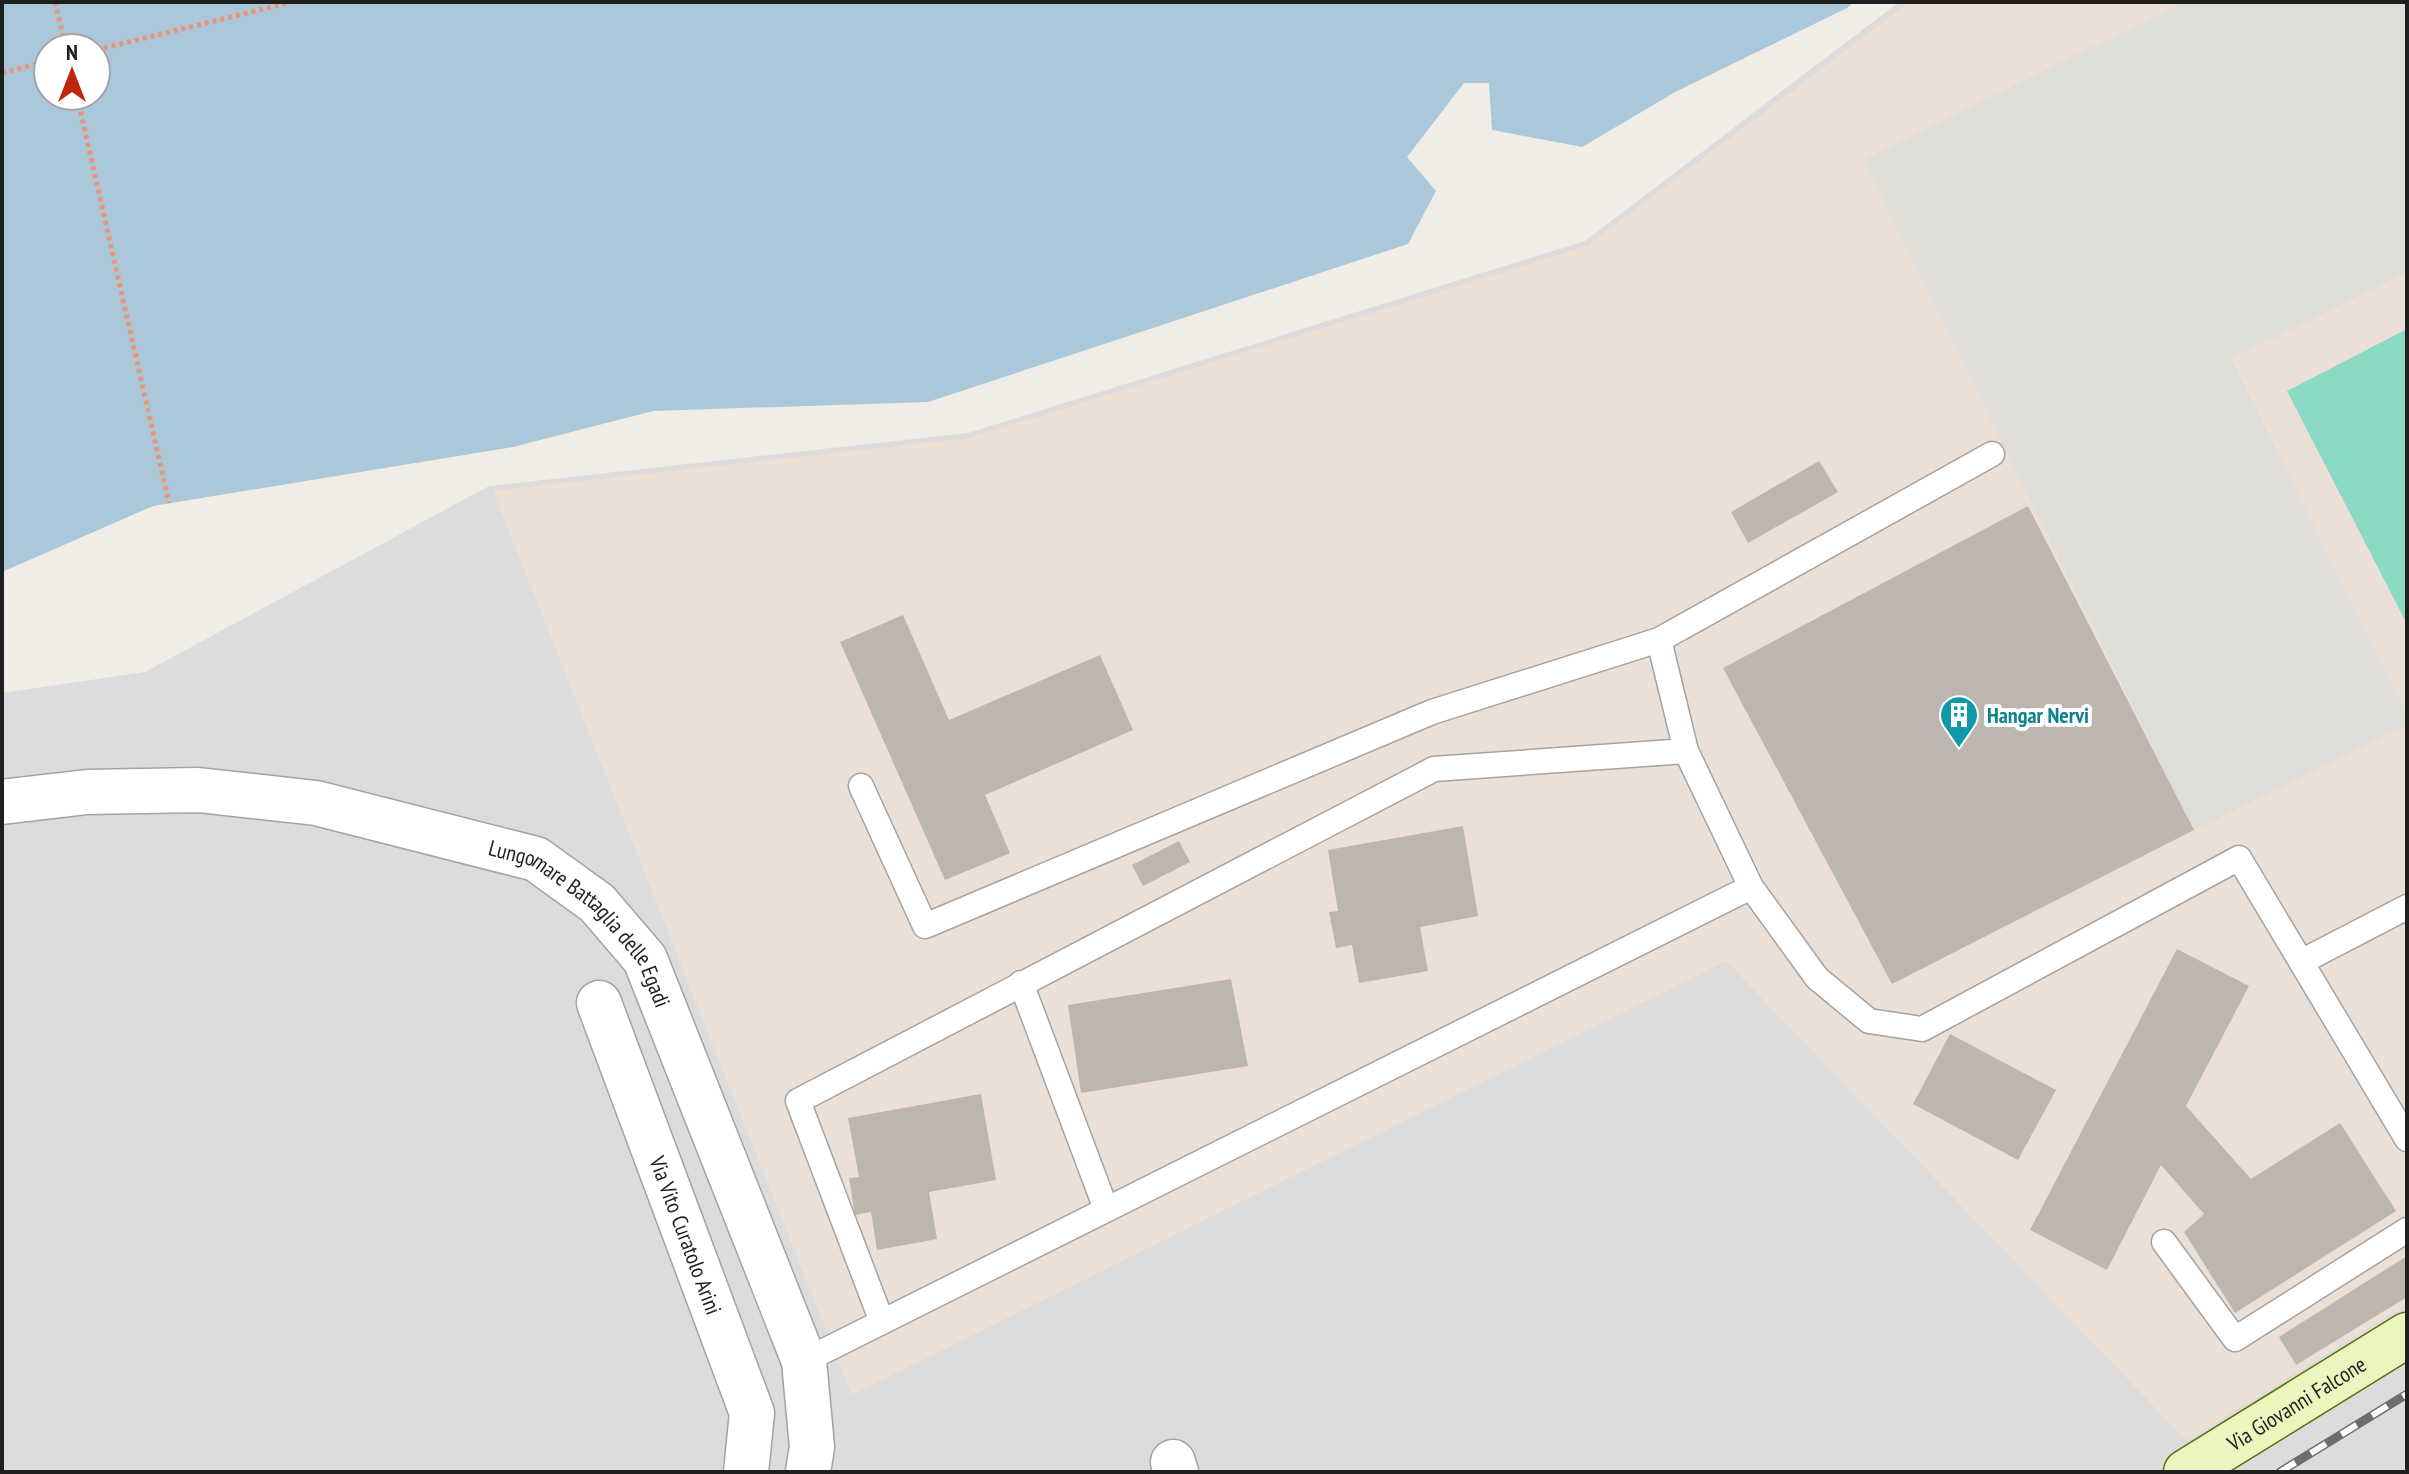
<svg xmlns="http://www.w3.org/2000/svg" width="2409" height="1474" viewBox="0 0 2409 1474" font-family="'PT Sans Narrow',sans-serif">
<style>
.residential{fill:#dddcdc}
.military{fill:#ecdfd6}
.airport{fill:#deddd7}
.pitch{fill:#8ad9c5}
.water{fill:#aac8da;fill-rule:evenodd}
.building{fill:#bcb6af}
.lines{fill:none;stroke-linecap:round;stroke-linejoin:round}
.lane-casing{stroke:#a3a3a3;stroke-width:27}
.street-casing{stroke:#a3a3a3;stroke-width:47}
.secondary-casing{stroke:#58700d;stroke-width:47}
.path{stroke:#f09376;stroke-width:5;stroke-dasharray:4 4;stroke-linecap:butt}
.lane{stroke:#fff;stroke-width:24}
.street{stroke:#fff;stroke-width:44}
.secondary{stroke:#ebf5be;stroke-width:44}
.rail-casing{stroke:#6d6d6d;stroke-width:9}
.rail{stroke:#fff;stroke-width:6;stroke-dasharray:18;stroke-linecap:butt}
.labels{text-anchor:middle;stroke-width:8;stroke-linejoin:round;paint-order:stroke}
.culture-label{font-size:22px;font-weight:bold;fill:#0d838f;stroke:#fff;text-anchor:start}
.street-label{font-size:22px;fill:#1f1f1f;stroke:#fff}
</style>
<rect width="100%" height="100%" fill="#efede6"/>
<!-- residential -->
<path class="residential" d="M1899,2H2407V1472H2V693L145,672L489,486L968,433L1585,241Z"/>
<!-- military -->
<path class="military" d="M1910,2H2407V1304L2187,1441L1726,961L852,1395L493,491L969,438L1587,246Z"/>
<!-- airport -->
<path class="airport" d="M2184,2H2407V272L2231,359L2407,715V725L2194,830L1863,160Z"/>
<!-- pitch -->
<path class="pitch" d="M2407,329V624L2287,391Z"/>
<!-- water -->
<path class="water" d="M2,2H1854L1847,8L1677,91L1582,147L1492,130L1489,83H1464L1407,157L1436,191L1408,244L928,402L653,411L513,447L153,506L2,572ZM48,48H96V96H48Z"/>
<!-- building -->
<path class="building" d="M1819,461L1838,492L1748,543L1731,512Z
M2028,506L2194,830L1892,984L1723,668Z
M903,615L949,720L1100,655L1133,730L985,795L1010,853L945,880L840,642Z
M1463,826L1478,916L1420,927L1428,971L1359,983L1352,945L1336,948L1329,912L1338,911L1328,850Z
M1179,841L1190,862L1143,886L1132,865Z
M2177,949L2249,986L2186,1106L2251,1179L2340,1123L2396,1211L2235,1313L2184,1232L2204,1214L2161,1165L2107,1270L2030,1230Z
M1231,979L1248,1066L1081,1093L1068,1005Z
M1950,1034L2056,1090L2018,1160L1913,1104Z
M981,1094L996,1180L929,1192L937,1239L877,1250L871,1212L855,1215L849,1178L859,1177L848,1118Z
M2407,1256V1297L2296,1365L2279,1337Z"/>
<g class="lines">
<!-- lane casing -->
<g class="lane-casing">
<path id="lane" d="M1686,751L1659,640L1992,454
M861,786L925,926L1432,712L1659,640
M1751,887L1817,978L1869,1021L1922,1029L2239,858L2407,1139
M2301,962L2407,907
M1021,983L1106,1209
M2164,1242L2235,1339L2407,1230
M804,1361L1751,887L1686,751L1434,769L798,1101L882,1322"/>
</g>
<!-- street casing -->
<g class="street-casing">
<g id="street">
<path id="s1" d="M2,802L87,792L198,790L316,803L536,859L597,903L645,959L804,1361L812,1447L808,1472"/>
<path id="s2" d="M599,1003L752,1413L746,1472"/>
<path d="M1173,1462L1176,1472"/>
</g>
</g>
<!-- secondary casing -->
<g class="secondary-casing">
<g id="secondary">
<path id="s3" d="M2186,1472L2407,1335"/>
</g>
</g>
<!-- path -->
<path class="path" d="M55,2L66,48
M96,50L292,2
M2,73L48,61
M77,96L169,503"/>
<!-- lane -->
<use href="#lane" class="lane"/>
<!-- street -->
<use href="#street" class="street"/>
<!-- secondary -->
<use href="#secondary" class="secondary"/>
<!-- rail casing -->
<g class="rail-casing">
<path id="rail" d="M2280,1472L2407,1394"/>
</g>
<!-- rail -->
<use href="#rail" class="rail"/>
</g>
<!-- icons -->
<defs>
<g id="building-pin" transform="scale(2)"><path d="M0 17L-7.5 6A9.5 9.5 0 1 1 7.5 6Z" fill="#0f9aa8" stroke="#fff"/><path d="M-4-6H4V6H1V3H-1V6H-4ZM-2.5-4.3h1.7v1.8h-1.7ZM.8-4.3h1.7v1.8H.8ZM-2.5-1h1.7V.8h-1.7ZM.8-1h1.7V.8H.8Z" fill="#fff"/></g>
</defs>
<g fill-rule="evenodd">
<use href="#building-pin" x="1959" y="715"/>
</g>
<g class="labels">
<!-- culture labels -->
<g class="culture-label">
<text x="1987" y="723">Hangar Nervi</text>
</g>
<!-- street labels -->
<g class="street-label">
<text dy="8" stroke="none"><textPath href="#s1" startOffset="618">Lungomare Battaglia delle Egadi</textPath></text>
<text dy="8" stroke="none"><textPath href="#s2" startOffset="248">Via Vito Curatolo Arini</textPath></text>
<text dy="8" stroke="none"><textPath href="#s3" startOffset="130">Via Giovanni Falcone</textPath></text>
</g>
</g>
<!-- border -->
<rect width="2409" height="1474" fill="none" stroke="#1f1f1f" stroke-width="8"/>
<!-- north arrow -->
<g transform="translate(72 72)"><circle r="38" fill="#ffffff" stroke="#a5a5a5" stroke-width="2"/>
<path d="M0-6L14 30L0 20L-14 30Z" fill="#c0260e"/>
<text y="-12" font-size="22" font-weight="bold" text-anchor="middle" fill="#1f1f1f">N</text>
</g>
</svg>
